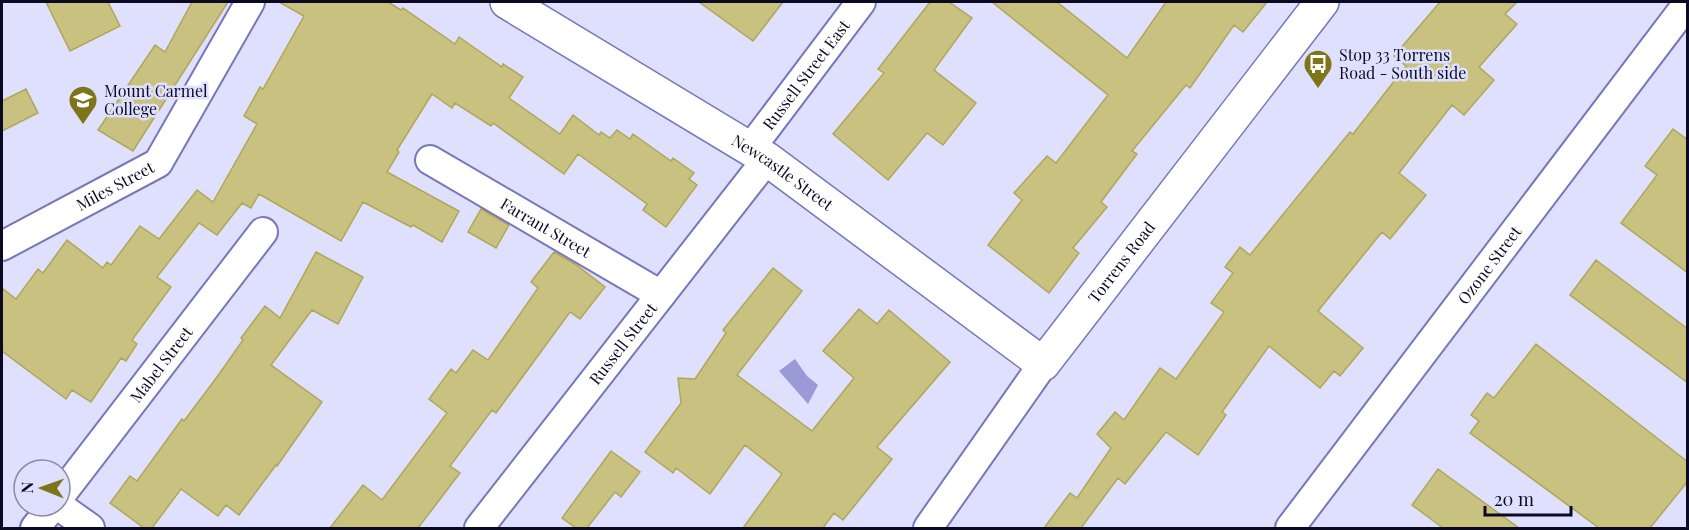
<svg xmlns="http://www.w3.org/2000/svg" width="1689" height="530" viewBox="0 0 1689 530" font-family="'Playfair Display',serif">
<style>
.water{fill:#9a9bd6}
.building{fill:#c8c17f;stroke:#afa759;stroke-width:1.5}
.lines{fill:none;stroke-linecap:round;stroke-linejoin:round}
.minor-casing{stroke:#7777b9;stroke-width:32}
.tertiary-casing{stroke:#7777b9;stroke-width:36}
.minor{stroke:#fff;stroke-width:28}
.tertiary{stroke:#fff;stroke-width:33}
.labels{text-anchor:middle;stroke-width:5;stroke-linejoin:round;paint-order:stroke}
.poi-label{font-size:16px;fill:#0c0a23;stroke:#dfe0fe;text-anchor:start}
.street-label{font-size:16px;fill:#0c0a23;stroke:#dfe0fe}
</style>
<rect width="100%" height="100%" fill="#dfe0fe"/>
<!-- water -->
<path class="water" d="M795,359L807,376L818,385L808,404L779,371Z"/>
<!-- building -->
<path class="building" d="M46,2H108L120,26L70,51Z
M192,2H228L133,151L98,130L155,45L165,52Z
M279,2H388L401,10L403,8L455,44L459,37L502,67L503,64L523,77L509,98L560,134L573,115L599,135L601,132L610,138L617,130L630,139L633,134L671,161L673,158L694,173L689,179L697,185L666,227L643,210L647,204L578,154L564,174L493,123L491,126L455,103L452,108L432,94L397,150L399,152L387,172L459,211L442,242L413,225L411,227L363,202L341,241L259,194L251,208L242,203L217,235L199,223L157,277L171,287L132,340L137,344L126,361L121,358L91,402L72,390L66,399L2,351V288L16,299L38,269L43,273L67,240L103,268L107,262L111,265L140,226L159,239L197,190L213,202L257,124L244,116L260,87L263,89L304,16Z
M699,2H783L753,41Z
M930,2H949L972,18L934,70L976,103L943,145L927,133L888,180L833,134L884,73L878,69Z
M992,2H1057L1127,58L1166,2H1267L1243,32L1234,25L1190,88L1186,85L1132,151L1137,154L1101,202L1107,207L1073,248L1079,253L1049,293L988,245L1022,200L1014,193L1047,156L1056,163L1108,95Z
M1440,2H1517L1505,14L1517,24L1479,67L1494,80L1464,115L1452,105L1399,173L1426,195L1390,239L1382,232L1318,311L1363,348L1340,376L1334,371L1320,388L1269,346L1222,412L1226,415L1198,455L1166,432L1125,484L1118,478L1081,528H1044L1070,493L1077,498L1111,448L1097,434L1115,412L1124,420L1160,368L1176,379L1224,312L1211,303L1233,273L1225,267L1240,247L1250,255L1350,132L1353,134L1406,66L1394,56Z
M26,89L38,113L2,131V101Z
M1673,129L1688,140V273L1621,223L1657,175L1645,166Z
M481,209L509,225L496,248L468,232Z
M316,252L363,277L338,324L312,310L271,365L322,402L277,466L276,465L239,515L226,505L218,516L181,489L152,528H144L110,503L130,476L137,481L182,419L184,421L217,377L243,340L241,338L265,306L280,318Z
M554,252L575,264L605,287L580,319L570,312L496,413L492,410L450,466L460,473L418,528H330L363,485L382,500L447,413L429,399L451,369L456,373L473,350L488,360L538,288L531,282Z
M1596,260L1688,329V383L1570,295Z
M773,268L802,291L737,375L812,431L854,378L823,351L859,309L877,324L889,310L950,362L877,447L892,459L843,520L834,513L823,528H743L782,474L745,445L710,494L676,468L673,473L645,452L681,403L678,378L695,379L726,333L723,330Z
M1536,344L1688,462V481L1650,528H1599L1470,433L1479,421L1471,415L1487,393L1494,398Z
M611,451L640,472L621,497L615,492L587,528H576L562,518Z
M1438,469L1519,528H1443L1412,505Z"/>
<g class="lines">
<!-- minor casing -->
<g class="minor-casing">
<g id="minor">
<path id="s1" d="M750,149L861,2"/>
<path id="s2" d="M430,160L661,295"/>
<path id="s3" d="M2,246L158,163L250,2"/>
<path id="s4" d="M60,496L263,232"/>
<path d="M59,506L90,528"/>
<path d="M35,528L53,506"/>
<path id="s5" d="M479,528L767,159"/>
<path d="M928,528L1043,364"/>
<path id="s6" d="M1290,528L1688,3"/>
</g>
</g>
<!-- tertiary casing -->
<g class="tertiary-casing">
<g id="tertiary">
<path id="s7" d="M507,2L767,159L1043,364L1322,2"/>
</g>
</g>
<!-- minor -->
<use href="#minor" class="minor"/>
<!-- tertiary -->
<use href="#tertiary" class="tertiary"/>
</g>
<!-- icons -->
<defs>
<g id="bus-pin" transform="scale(1.5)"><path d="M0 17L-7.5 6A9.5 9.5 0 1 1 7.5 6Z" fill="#7e7518" stroke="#dfe0fe"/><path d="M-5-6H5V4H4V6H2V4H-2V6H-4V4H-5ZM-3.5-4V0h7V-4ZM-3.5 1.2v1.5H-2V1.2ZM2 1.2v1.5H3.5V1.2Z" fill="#fff"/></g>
<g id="school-pin" transform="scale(1.5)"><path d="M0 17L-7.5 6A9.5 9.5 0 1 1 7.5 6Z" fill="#7e7518" stroke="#dfe0fe"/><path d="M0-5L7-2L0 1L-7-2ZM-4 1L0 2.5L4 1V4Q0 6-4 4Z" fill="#fff"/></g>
</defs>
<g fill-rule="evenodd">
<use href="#bus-pin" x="1318" y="64"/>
<use href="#school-pin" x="83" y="100"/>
</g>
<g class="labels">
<!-- poi labels -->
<g class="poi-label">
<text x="1339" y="61">Stop 33 Torrens<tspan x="1339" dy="18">Road - South side</tspan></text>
<text x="104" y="97">Mount Carmel<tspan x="104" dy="18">College</tspan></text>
</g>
<!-- street labels -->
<g class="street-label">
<text dy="6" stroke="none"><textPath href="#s1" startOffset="93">Russell Street East</textPath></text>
<text dy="6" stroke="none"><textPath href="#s7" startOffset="324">Newcastle Street</textPath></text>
<text dy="6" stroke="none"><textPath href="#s3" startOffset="128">Miles Street</textPath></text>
<text dy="6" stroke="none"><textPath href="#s2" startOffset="134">Farrant Street</textPath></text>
<text dy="6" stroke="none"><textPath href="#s7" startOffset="776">Torrens Road</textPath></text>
<text dy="6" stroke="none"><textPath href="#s6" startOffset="330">Ozone Street</textPath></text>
<text dy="6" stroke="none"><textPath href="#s5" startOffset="234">Russell Street</textPath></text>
<text dy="6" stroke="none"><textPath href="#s4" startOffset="166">Mabel Street</textPath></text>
</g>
</g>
<!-- border -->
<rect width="1689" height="530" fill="none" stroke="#0c0a23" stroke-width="6"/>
<!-- north arrow -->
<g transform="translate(42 488) rotate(271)"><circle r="28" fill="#dfe0fe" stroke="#8b8aa6" stroke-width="1.5"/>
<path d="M0-4.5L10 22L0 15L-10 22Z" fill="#7e7518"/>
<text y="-9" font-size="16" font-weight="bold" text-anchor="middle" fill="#0c0a23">N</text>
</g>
<!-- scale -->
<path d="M1485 506v9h86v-9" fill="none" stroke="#0c0a23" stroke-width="3"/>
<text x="1494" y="506" font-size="18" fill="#0c0a23" stroke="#dfe0fe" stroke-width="4.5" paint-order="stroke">20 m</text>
</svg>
